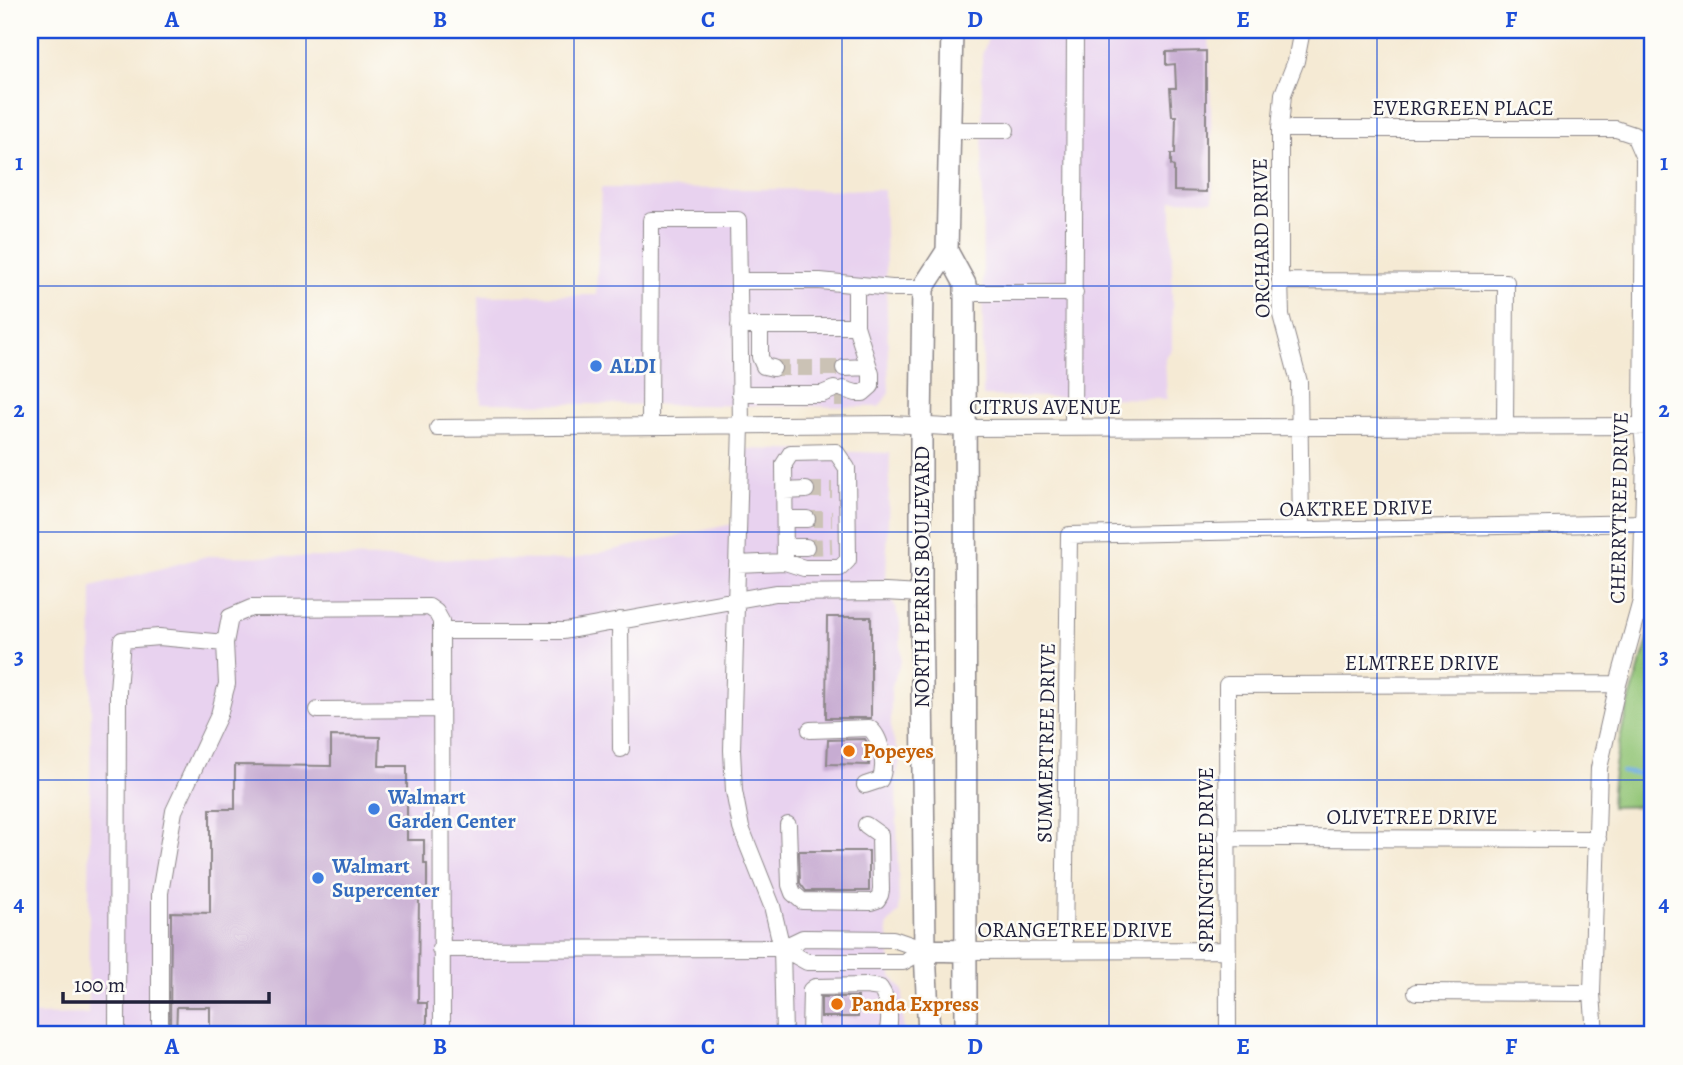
<svg xmlns="http://www.w3.org/2000/svg" width="1683" height="1065" viewBox="0 0 1683 1065" font-family="Alegreya,serif">
<style>
.built{fill:#e8d2ef}
.green{fill:#91c475;stroke:#5a7358;stroke-width:2}
.lines{fill:none;stroke-linecap:round;stroke-linejoin:round}
.stream{stroke:#6aabde;stroke-width:4.5}
.building{fill:#c7acd2}
.minor-tunnel{stroke:#cbc2b5;stroke-width:16;stroke-dasharray:16 8;stroke-linecap:butt}
.minor-casing{stroke:#8c8688;stroke-width:18}
.major-casing{stroke:#8c8688;stroke-width:24}
.minor{stroke:#fff;stroke-width:16}
.major{stroke:#fff;stroke-width:21}
.grid{fill:none;stroke:#1d4ed8;stroke-width:2;stroke-opacity:0.55}
.shop-dot{fill:#3f7fe0;stroke:#fdfcf7;stroke-width:2.5}
.food-dot{fill:#e8710a;stroke:#fdfcf7;stroke-width:2.5}
.labels{text-anchor:middle;stroke-width:5;stroke-linejoin:round;paint-order:stroke}
.street-label{font-size:21px;fill:#22223b;stroke:#fdfcf7}
.shop-label{font-size:21px;font-weight:bold;fill:#366cbe;stroke:#fdfcf7;text-anchor:start}
.food-label{font-size:21px;font-weight:bold;fill:#c56008;stroke:#fdfcf7;text-anchor:start}
.neatline{fill:none;stroke:#1d4ed8;stroke-width:2.5}
.grid-label{font-size:23px;text-anchor:middle;font-weight:bold;fill:#1d4ed8}
</style>
<rect width="100%" height="100%" fill="#fdfcf7"/>
<filter id="ink" filterUnits="userSpaceOnUse"><feTurbulence type="fractalNoise" baseFrequency=".0143" numOctaves="2"/><feDisplacementMap in="SourceGraphic" scale="14" xChannelSelector="R" yChannelSelector="G"/><feConvolveMatrix kernelMatrix="1 2 1 2 8 2 1 2 1" color-interpolation-filters="sRGB"/></filter>
<filter id="wash" filterUnits="userSpaceOnUse"><feTurbulence type="fractalNoise" baseFrequency=".00686" numOctaves="4" result="noise"/><feDisplacementMap in="SourceGraphic" scale="28" xChannelSelector="R" yChannelSelector="G"/><feGaussianBlur stdDeviation="1.57" result="paint"/><feColorMatrix in="noise" values="0 0 0 0 0 0 0 0 0 0 0 0 0 0 0 0 0 1.4 0 .05"/><feComposite in="paint" operator="in"/></filter>
<g filter="url(#wash)">
<rect width="100%" height="100%" fill="#f5ead4"/>
<!-- built -->
<path class="built" d="M991,30H1209L1213,201L1172,200V349L1165,358L1167,399L983,396L982,55Z
M601,188L884,190L889,393L879,407L481,403L479,296L596,295Z
M745,449L890,453L886,583L900,621L901,661L891,688V731L900,761L896,777L899,912L887,925L892,976L903,991V1035H30V1015L88,1014L92,587L207,556L567,560L742,522Z"/>
<!-- green -->
<path class="green" d="M1653,616V806L1611,807C1613,745 1634,686 1652,627Z"/>
<g class="lines">
<!-- stream -->
<path class="stream" d="M1622,772L1653,776"/>
</g>
<g id="blocks">
<!-- building -->
<path class="building" d="M1206,51V192L1174,191V167L1171,165V154H1175L1176,116H1172L1170,88H1176L1175,64L1166,65V52Z
M827,617H871V718H826Z
M331,736L380,737L379,766H407V840H424V864H427V892H419L418,1003H427V1031H424V1035H210V1007H177L176,1035H170L171,912L210,913V809H235V765L331,766Z
M865,739L870,748L869,765L827,764L828,740Z
M799,851H869V891H806L800,883Z
M821,997H858V1017H821Z"/>
</g>
</g>
<g filter="url(#ink)">
<use href="#blocks" fill-opacity="0" stroke="#8c8688" stroke-width="2"/>
<g class="lines">
<!-- minor-tunnel -->
<path class="minor-tunnel" d="M773,368H844
M835,398H844
M806,490H832
M807,519H832
M806,547L832,546"/>
<!-- minor casing -->
<g class="minor-casing">
<path id="minor" d="M1280,129H1616L1634,135L1644,158L1642,426L1645,457L1641,601L1618,684L1599,768L1592,993L1595,1035
M950,130H1006
M739,281H820L892,288H923
M1280,281L1506,282L1505,426
M965,293H1075
M739,326H856
M760,326V357L764,366L773,368
M844,368L869,367
M843,389L856,393H863L871,386V374L856,326V285
M740,394H822L834,389
M650,426L651,220H738L741,425L732,750L734,791L741,828L772,906L782,948L784,1035
M438,428L892,424L965,428L1653,426
M1073,428L1075,30
M784,491L806,490
M785,519H807
M1301,530L1299,382L1281,315L1280,281V129L1283,94L1296,61L1302,30
M785,547H806
M737,564L785,562L804,568H840L848,560L847,468L836,452L791,453L784,464L785,562
M620,620L621,749
M443,631H564L776,593L885,592L921,594
M225,643L230,617L251,608L429,607L436,612L441,621L442,1035
M318,710L441,709
M810,730L869,728C881,736 887,766 880,780L865,785
M788,825L790,885L793,893L802,901L871,902L877,900L880,895L881,890L880,835L866,825
M1226,838L1598,839
M782,948L807,962H903L925,950
M440,949L782,948L803,938L893,939L925,950
M965,951L1227,950
M1064,951L1069,535L1644,523
M1416,992L1592,993
M117,1035L118,690L122,640L159,637L225,643L227,684L225,691L219,715L174,811L160,893V1035
M810,1035L811,990L815,987L866,986L880,988C889,1001 892,1021 886,1035
M1228,1035L1227,685L1618,684"/>
</g>
<!-- major casing -->
<g class="major-casing">
<path id="major" d="M947,251L965,284L966,1035
M925,950L965,951
M929,1035L925,950L921,594V427L923,288L947,251L952,30"/>
</g>
<!-- minor -->
<use href="#minor" class="minor"/>
<!-- major -->
<use href="#major" class="major"/>
</g>
</g>
<!-- grid -->
<path class="grid" d="M306,30V1035M574,30V1035M842,30V1035M1109,30V1035M1377,30V1035M30,286H1653M30,532H1653M30,780H1653"/>
<!-- markers -->
<g class="shop-dot">
<circle cx="596" cy="366" r="7"/>
<circle cx="374" cy="809" r="7"/>
<circle cx="318" cy="878" r="7"/>
</g>
<g class="food-dot">
<circle cx="849" cy="751" r="7"/>
<circle cx="837" cy="1004" r="7"/>
</g>
<g class="labels">
<!-- street labels -->
<g class="street-label">
<text x="1463" y="115">EVERGREEN PLACE</text>
<text transform="translate(1261 238) rotate(-91)" y="7">ORCHARD DRIVE</text>
<text x="1045" y="414">CITRUS AVENUE</text>
<text transform="translate(1356 508) rotate(-1)" y="7">OAKTREE DRIVE</text>
<text transform="translate(1619 508) rotate(-89)" y="7">CHERRYTREE DRIVE</text>
<text transform="translate(922 577) rotate(-90)" y="7">NORTH PERRIS BOULEVARD</text>
<text x="1422" y="670">ELMTREE DRIVE</text>
<text transform="translate(1046 743) rotate(-89)" y="7">SUMMERTREE DRIVE</text>
<text x="1412" y="824">OLIVETREE DRIVE</text>
<text transform="translate(1206 860) rotate(-90)" y="7">SPRINGTREE DRIVE</text>
<text x="1075" y="937">ORANGETREE DRIVE</text>
</g>
<!-- shop labels -->
<g class="shop-label">
<text x="610" y="373">ALDI</text>
<text x="388" y="804">Walmart<tspan x="388" dy="24">Garden Center</tspan></text>
<text x="332" y="873">Walmart<tspan x="332" dy="24">Supercenter</tspan></text>
</g>
<!-- food labels -->
<g class="food-label">
<text x="863" y="758">Popeyes</text>
<text x="851" y="1011">Panda Express</text>
</g>
</g>
<!-- margin -->
<rect width="1683" height="1065" fill="none" stroke="#fdfcf7" stroke-width="77"/>
<!-- scale -->
<path d="M63 992v10h206v-10" fill="none" stroke="#22223b" stroke-width="3.5"/>
<text x="74" y="992" font-size="21" fill="#22223b" stroke="#fdfcf7" stroke-width="5" paint-order="stroke">100 m</text>
<rect x="38" y="38" width="1606" height="988" class="neatline"/>
<g class="grid-label">
<text x="172" y="27">A</text>
<text x="440" y="27">B</text>
<text x="708" y="27">C</text>
<text x="975" y="27">D</text>
<text x="1243" y="27">E</text>
<text x="1511" y="27">F</text>
<text x="19" y="170">1</text>
<text x="1664" y="170">1</text>
<text x="19" y="417">2</text>
<text x="1664" y="417">2</text>
<text x="19" y="664">3</text>
<text x="1664" y="664">3</text>
<text x="19" y="911">4</text>
<text x="1664" y="911">4</text>
<text x="172" y="1054">A</text>
<text x="440" y="1054">B</text>
<text x="708" y="1054">C</text>
<text x="975" y="1054">D</text>
<text x="1243" y="1054">E</text>
<text x="1511" y="1054">F</text>
</g>
</svg>
